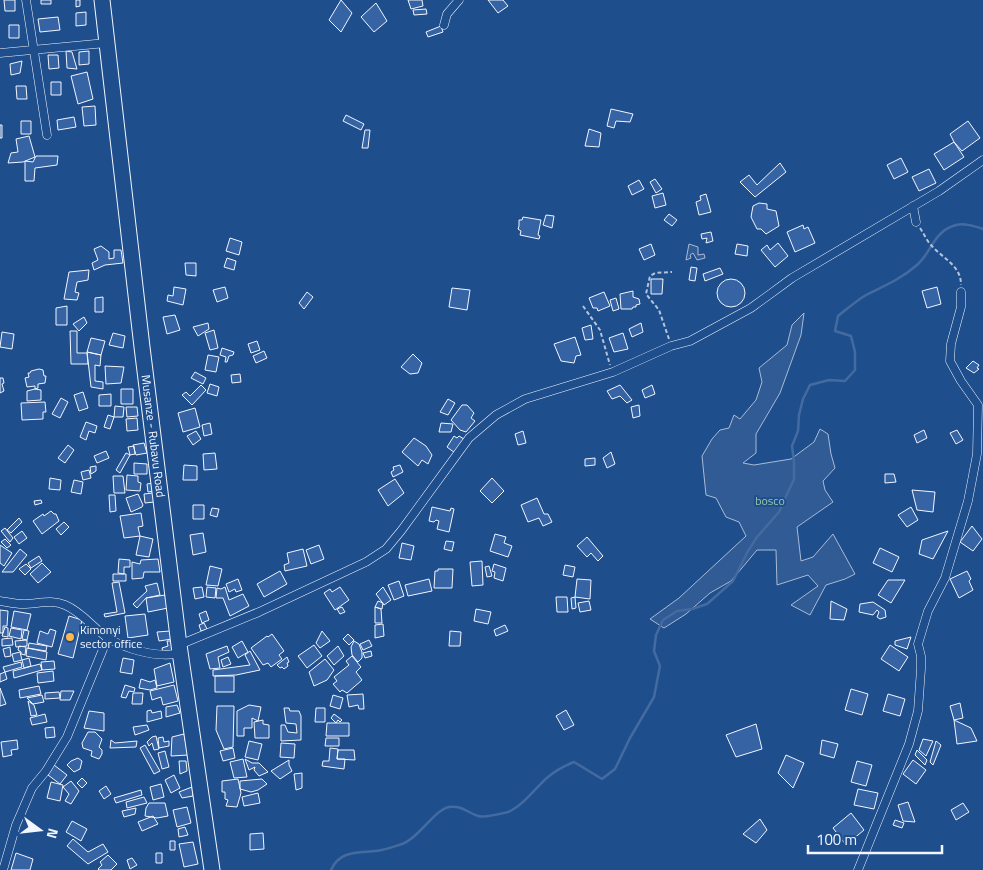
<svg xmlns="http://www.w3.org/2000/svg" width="983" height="870" viewBox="0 0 983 870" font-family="'Titillium Web',sans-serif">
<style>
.built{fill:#305b95;stroke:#a8bbd7}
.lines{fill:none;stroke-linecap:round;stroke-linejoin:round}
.stream{stroke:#446ba0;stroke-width:2.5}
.building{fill:#3563a3;stroke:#f2f6ff}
.street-casing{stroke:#f2f6ff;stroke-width:9}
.highway-casing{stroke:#f2f6ff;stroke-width:17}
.path{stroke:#b3c4dc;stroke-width:2;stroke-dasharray:4 2.5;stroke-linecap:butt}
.street{stroke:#1f4e8c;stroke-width:8}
.highway{stroke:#1f4e8c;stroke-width:15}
.poi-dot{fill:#ffb74d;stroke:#1f4e8c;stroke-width:2}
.labels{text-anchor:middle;stroke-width:4;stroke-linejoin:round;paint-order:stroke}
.street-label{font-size:12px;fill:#f2f6ff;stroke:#1f4e8c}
.park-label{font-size:12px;fill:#97c8a6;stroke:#1f4e8c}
.poi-label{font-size:12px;fill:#f2f6ff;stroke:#1f4e8c;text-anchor:start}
</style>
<rect width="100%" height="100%" fill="#1f4e8c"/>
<!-- built -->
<path class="built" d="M689,244L698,247V255L704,254L705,258L697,260L693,253L690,255L691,258L686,260Z
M804,313L801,335L780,393L756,434V453L743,463L754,465L791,459L814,442L820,429L828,434L831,454L835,468L823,481L825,490L833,502L797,527L801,561L813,557L833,534L855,574L845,579L826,585L810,615L791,605L818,586L808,575L777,585L776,550H757L731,581L710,593L686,614L664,628L650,619L679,598L746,536L739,522L726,517L716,498L706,495L702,456L712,439L720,430L729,428L734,415L740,419L756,400L762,382L759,368L787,345L792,325Z"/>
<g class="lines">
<!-- stream -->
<path class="stream" d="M331,870C340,850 358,853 376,851C385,850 393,847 402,844C419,838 434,810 449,807C462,805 468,813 478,816C485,818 500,814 508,812C523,806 536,787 548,777C556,770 564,766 574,762L602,779L615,769L630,738L654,697L660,666L654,651L656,635L663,620L677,611L692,609L707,604L733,581L748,551L757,537L779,512L794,479V462L792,446L798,431L799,415L803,399L810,385L829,380L845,381L855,370V352L851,336L835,331L838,316C847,309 856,301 866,295C884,286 901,279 917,265C931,253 933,233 953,226C962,222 974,226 983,229"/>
</g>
<!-- building -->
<path class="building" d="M4,0H15V11H5Z
M41,0H51V4H41Z
M76,0H80V6L76,7Z
M341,0L352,13L341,32L329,20Z
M408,0H422L423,6L411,9Z
M488,0H503L508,6L498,13Z
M376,3L387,21L374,32L361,17Z
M426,9L427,14L414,15L413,10Z
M86,12V25L76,26V13Z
M58,17L60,30L40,32L38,19Z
M9,25H19V38H9Z
M441,26L443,32L428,37L426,32Z
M66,51L72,52L77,69L67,68Z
M89,51V64L79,65V52Z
M48,55H58L59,68L49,69Z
M22,61L20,73L11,75L10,64Z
M87,72L93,99L78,104L71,76Z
M51,82H61V95H51Z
M16,86H26L27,99H17Z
M95,106L96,125L84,126L82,107Z
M611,109L633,114L630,122L616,121L614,128L607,126Z
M346,115L364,124L361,130L343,121Z
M74,117L76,127L58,130L57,120Z
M21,121H31V134H21Z
M968,121L980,138L962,151L954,142L950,134Z
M0,125H2V138H0Z
M589,129L601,133L599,147L585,146Z
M365,130H370L368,148H362Z
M29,136L35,157L23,162L8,163L11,153L18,152L16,139Z
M954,142L964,157L944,170L934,154Z
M36,156H58L57,165L35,168L34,181H25V161L33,162Z
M901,158L908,172L894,179L887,165Z
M780,163L786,172L755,197L740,182L749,175L757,185Z
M929,169L936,183L919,191L912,177Z
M655,179L662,189L656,193L650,182Z
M639,180L644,189L632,195L628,186Z
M663,193L666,205L655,208L652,196Z
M706,194L711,212L699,215L696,202L701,200L700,196Z
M759,203L767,204V209L776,211L779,226L766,234L761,229H757L751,217L753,206Z
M669,214L677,220L672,226L664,220Z
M546,215L554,216L552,228L543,225Z
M523,217L541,220L538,235L540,236L539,239L520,235L521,231L518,229L519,226V220H522Z
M803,225L804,229L808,227L815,243L795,252L787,232Z
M711,232L713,241L706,243L707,238L702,239L701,234Z
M230,238L242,242L239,255L226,251Z
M778,243L788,256L775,267L761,250L767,245L770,250Z
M651,244L655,255L644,260L639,249Z
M737,244L748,246L747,256L735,254Z
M101,246L109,252V259L114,258V250H121L123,263L105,265L94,270L92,263L98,260L94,249Z
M227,258L236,261L234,270L224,267Z
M185,263H196V276L186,275Z
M691,267L697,268L695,281L689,280Z
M720,268L723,274L705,281L703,274Z
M89,270L88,280L77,282L75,292L79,293L77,300L64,299L69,272Z
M717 293a14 14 0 1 1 28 0a14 14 0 1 1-28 0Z
M651,279H663L662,294H651Z
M174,287L186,289L183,305L167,301L168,295L173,296Z
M225,287L228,298L217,302L213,290Z
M937,287L941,304L927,308L922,291Z
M452,288L470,290L467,310L449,307Z
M633,291V297L639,299L640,304L636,305V307H633L632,309H621L620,294Z
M307,292L313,297L304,309L299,303Z
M604,292L610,306L598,311L597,308H593L589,298Z
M103,297V312H95V298Z
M616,298L619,309L613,311L610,300Z
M67,306V325H56V308Z
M175,315L180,330L167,334L163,317Z
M84,317L87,323L79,331L73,324Z
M208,323L209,329L198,336L193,327Z
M641,323L643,332L632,337L629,329Z
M591,325L593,339L585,340L582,328Z
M214,330L218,348L210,350L205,333Z
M70,331H77V353H87L88,364H71Z
M2,332L14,334L12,349L0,347Z
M113,333L125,336L123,348L109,345Z
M623,333L628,349L614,352L609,338Z
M575,337L581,355L576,356L574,363L561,361L554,344Z
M91,338L105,341L101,355L87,352Z
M257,341L260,350L251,353L248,344Z
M222,348L234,352L233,355L229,356L227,362H225L226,357L220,355Z
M264,351L267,358L256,363L253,356Z
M87,352L101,355L100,366L95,365V381L103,382V389L91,387Z
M413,354L422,363L418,373L410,374L401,367Z
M208,355L219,357L216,372L205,370Z
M973,361L979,365L977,368L979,369L974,373L966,368Z
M105,366L124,367L121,383L106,384Z
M39,369L43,370L44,376H46L45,383L38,384V388L35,389V386L27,387L25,378L29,377L28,373H30L31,371Z
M195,372L206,378L203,384L191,378Z
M240,374L241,382L232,383L231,375Z
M0,378H3L4,383L2,384L4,391L0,393Z
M210,384L219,387L217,396L207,393Z
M201,385L206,390L192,405L182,395L186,392L190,396Z
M620,385L632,400L627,403L620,396L612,399L607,391Z
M652,385L655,394L645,398L642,390Z
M35,389L41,390V400L27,401V391Z
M121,389H133V404H121Z
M83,392L88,408L79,411L74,395Z
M111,394V406H99V395Z
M61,398L68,402L60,418L52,414Z
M448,399L455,403L448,415L440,412Z
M45,402L46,412H43V419L22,420L21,403Z
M462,405H467L474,413L471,418L475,421L466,432L460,430L451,420Z
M639,405L640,416L633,418L631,407Z
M115,406L124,407L123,417H114Z
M126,407H137L138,416L127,417Z
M195,408L200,427L183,432L178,413Z
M108,415L114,417L110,429L104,427Z
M137,418L138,430L127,431L126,419Z
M86,422L97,426L95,433L89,431L86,440L80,437Z
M210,423L212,434L204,436L202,425Z
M441,423L453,424L451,432H439Z
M924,430L927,438L917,443L914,435Z
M957,430L963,440L956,444L950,433Z
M196,431L201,439L193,445L187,436Z
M523,431L526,443L518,445L515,434Z
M454,436L457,438L459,436L464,439L455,453L447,447Z
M414,438L426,446L432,455L428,464L422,460L418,466L402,452Z
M144,443L147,453L136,455L133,445Z
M68,445L74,450L65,463L58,458Z
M134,446L135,454L130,455L128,447Z
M106,451L109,458L97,463L94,456Z
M611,452L615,464L607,468L603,458Z
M126,453L130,455L120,473L116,470Z
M215,453L217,469L204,470L203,454Z
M595,458V465L585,466V459Z
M134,463L147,464V474H134Z
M184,465L197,466V480H183Z
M400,465L403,472L393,477L391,472L394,470L393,467Z
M96,466V471L91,474L90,467Z
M89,470L91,478L83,480L81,472Z
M885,474H894L896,482L885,483Z
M127,475L138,476V482L141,483L140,491L126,490Z
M113,476H123L125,493H114Z
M50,478L61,480L60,490L49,489Z
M492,478L504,491L492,503L480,491Z
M395,479L404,493L388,506L378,490Z
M74,480L83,482L81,494L71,492Z
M153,483L154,491L148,492L147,484Z
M912,490L935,492L933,512L917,510Z
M153,493L154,502L145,503L144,494Z
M138,494L143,505L142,507L131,512L126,498Z
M109,495H115L116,511L110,512Z
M537,498L544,514H548L552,522L543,526L539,518L528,522L521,505Z
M41,500L42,503L35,505L34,501Z
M193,505H204V519H193Z
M432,507L450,511L451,508L454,509L449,532L437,529L439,521L436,520L434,522L429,521Z
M911,507L918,520L907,527L898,515Z
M212,508L219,509L217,517L210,515Z
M51,511L54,514H56L59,521L42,534L33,521L43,514L44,516Z
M141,513L143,526L138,527L140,536L124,538L120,516Z
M19,518L22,522L11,533L7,530Z
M64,522L69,527L61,535L56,529Z
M972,526L982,539L973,551L960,542Z
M5,528L13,538L10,542L1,531Z
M22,531L27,538L19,544L14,537Z
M948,531L933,559L919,554L922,540Z
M203,533L206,552L193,555L190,535Z
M495,534L506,537L504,543L512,546L508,557L490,551Z
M140,536L153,539L149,557L136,555Z
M587,537L603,556L598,561L591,553L587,557L577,546Z
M5,539L11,545L7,548L1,542Z
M446,541L454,542L452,551L444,549Z
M402,543L414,546L411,560L399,558Z
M0,545L12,553L4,566L0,563Z
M319,545L324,559L311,564L306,550Z
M880,548L899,557L892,572L873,563Z
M20,549L27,555L13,572H2Z
M303,549L307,566L285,571L284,565L289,563L287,553Z
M39,556L42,561L31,568L28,563Z
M119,559L130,560V567H124V574L118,573Z
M158,559L160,572H144L143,578L132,579V562L140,564L141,560Z
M482,561L483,585L472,586L470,562Z
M42,563L51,572L38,583L30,574Z
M26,564L31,569L25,575L19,569Z
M494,564L506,568L503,581L494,578L495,572L492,571Z
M565,565L575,567L573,577L563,575Z
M210,566L222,569L218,586L206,585Z
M489,566L492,576L487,577L485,567Z
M438,569H453L452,588H434L435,571H438Z
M280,571L287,584L264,597L257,584Z
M967,571L971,579L969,581L973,590L959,598L950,579Z
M113,574H126V581H113Z
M238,579L242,590L236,592L235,589L229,592L226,584Z
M429,579L432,591L408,596L405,585Z
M577,579L591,580L590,599L575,597Z
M888,580H905L891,603L878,595Z
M399,581L404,596L394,600L388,585Z
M119,582L125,613L105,617L104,614L117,612L112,583Z
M157,583L160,595L146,598L137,608L133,604L147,591L145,586Z
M202,587L204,597L195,599L193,588Z
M207,587L216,588L215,598L206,597Z
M225,587L229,600L243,594L249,606L230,616L223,598H216L217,588L221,589Z
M340,587L349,600L335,610L324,593L330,589L332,592Z
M383,587L391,600L384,605L376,594Z
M165,595L168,608L148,612L146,598Z
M556,597H567L568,612H557Z
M575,597L576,608L572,609L571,598Z
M378,601L383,603L382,609L375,607Z
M589,601L591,610L580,612L578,603Z
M831,601L847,609L844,620L830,619Z
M873,602L885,610L886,617L880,619L877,617L879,612L877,610L873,615L859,612L860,604Z
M342,607L345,612L340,614L337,609Z
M375,607L381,609L382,623H375Z
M476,609L491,612L488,624L474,621Z
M0,610L8,611L7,626H3V633H0Z
M14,611L31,614L27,630L11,627Z
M206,611L209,620L202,623L199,614Z
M145,614L148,635L128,638L125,616Z
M69,616L82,620L73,658L58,654Z
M204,623L207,629L201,631L199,625Z
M383,624L384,636L375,638V625Z
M505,625L508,631L496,636L494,630Z
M5,627L8,628V637L2,636Z
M11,628L22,630L21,639L9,636Z
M50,629L56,631L52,647L37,643L40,631L48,634Z
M24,630L29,631L27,640L22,639Z
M170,631L172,639L159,641L157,632Z
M322,631L330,641L320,648L316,643Z
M450,631L461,632L460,646H449Z
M272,634L284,651L279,655L282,659L271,667L268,663L263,665L251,648L267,636L268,637Z
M348,634L354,640L349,645L343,639Z
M911,637L907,649L895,645V641Z
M12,638L13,645L2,646V639Z
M27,640V646L16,647L15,641Z
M369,640L372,646L363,650L360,644Z
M167,641H174V652L163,653L162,648L168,646Z
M242,641L248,652L238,658L232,647Z
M354,641L359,644L362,652V658L358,662L352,655L351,647Z
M29,643L47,646L46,651L28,648Z
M314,645L322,656L307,668L298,656Z
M890,645L908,657L899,671L881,659Z
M19,646L26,647L25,655L21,654V652L18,650Z
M227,646L229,652L218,657L220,668L210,669L206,654Z
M338,646L344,656L334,665L327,656Z
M10,647L11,656L5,657L3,649Z
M27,648L47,652L46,660L26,656Z
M250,651L260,670L236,675L213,676V670L250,665L245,655Z
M371,651L372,656L365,658L363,653Z
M20,652L22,660L14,662L12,654Z
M352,656L361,667L356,672L362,680L347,693L342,690L340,692L333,684L337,681L334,677L349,665L346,661Z
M228,657L231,664L223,667L221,660Z
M287,657L289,662L287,663L288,666L284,669L282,667L280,668L277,665Z
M29,658L31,666L24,668L22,660Z
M123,658L134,660L132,674L120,672Z
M325,659L334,670L327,680L314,686L309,672Z
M54,661L55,669L42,670L41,662Z
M21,662L22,667L5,672L3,667Z
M170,663L174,682L157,686L154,669Z
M40,664L42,670L14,678L13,671Z
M53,671L54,681L38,683L37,673Z
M5,672L7,679L0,682V674Z
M215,676H234V692H215Z
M141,679L150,682L155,680L157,688L150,690L139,688Z
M125,685L135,688L134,692L129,691L126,698L121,697Z
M174,685L178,701L163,705L161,697L152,700L150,691Z
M39,686L41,694L20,698L19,690Z
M0,688L6,704L0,706Z
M851,689L868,694L862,715L845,710Z
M61,691H74L70,700H60Z
M59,692L60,698L45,699V693Z
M133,693H143L142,704H132Z
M363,694L364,709H359L358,705L349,707L347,695Z
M888,694L905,699L900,716L883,711Z
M42,695L44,702L33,704L27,698Z
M333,695L343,698L340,709L330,706Z
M28,701L34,705L37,715L31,716Z
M960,703L963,718L954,720L950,706Z
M177,705L180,713L166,717V707Z
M249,705L261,707L258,721L252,718V728H244V736H237V711Z
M217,706H234L233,747L224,749L216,730Z
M284,708H289L290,711H299L301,716V740L281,741V725H285L288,732L297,733L296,724L286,723Z
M316,708H325V722H315Z
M151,710L152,713L161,711L162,718L147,722V711Z
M566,710L574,725L564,730L556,716Z
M89,711L104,713V731L84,728Z
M45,714L47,722L32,725L30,718Z
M334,714L342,720L340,722L338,720L336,723L331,718Z
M263,720V724L269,725V738H255L254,722Z
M954,720L971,728L977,741L957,744Z
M327,723H349V736H326Z
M756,724L762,749L736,757L726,735Z
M147,725L149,730L135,735L133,727Z
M54,727L55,737L46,738L45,728Z
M88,732H95L102,739L99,747L102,750V754L99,759L91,756L92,751L83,748L82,743Z
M184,734L188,755L171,756L172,737Z
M156,736L159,749L154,750L152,743L149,746L147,742L152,737Z
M163,737L164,742L169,741V746L159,748L158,738Z
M326,738H339V746H325Z
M923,739L933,741L926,756L919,750Z
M17,740L18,749L11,750L12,755L3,757L1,742Z
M111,740L115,743L137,741L136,747L110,748Z
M822,740L838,744L834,758L820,754Z
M249,741L262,744L258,760L245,757Z
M936,741L941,745L933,765L930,762Z
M281,743L295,744L294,758L280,757Z
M145,745L160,771L154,774L140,748Z
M233,748L235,758L223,761L220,751Z
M330,748L338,749L337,759H345L344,769L322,766L323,761H329Z
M338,750H354L355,760L337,759Z
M917,750L927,760L925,765L915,755Z
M165,751L169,767L162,769L158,753Z
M786,755L804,763L793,788L778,773Z
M78,758L82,761L80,769L74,772L67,765L71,761Z
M243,759L247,777L234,778L230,762Z
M245,759L252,763H259L268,772L259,776L254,770L255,767L249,770Z
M289,760V765L292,771L280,779L271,771Z
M913,760L926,770L916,784L903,774Z
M179,761H186L187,771L180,774Z
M857,761L872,765L866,786L851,782Z
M54,765L67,775L60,784L48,775Z
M302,773V788L296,790L294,774Z
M174,775L180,788L171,793L165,780Z
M82,778L87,783L82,788L77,783Z
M238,779L241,793L237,807L226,806L228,800L225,799V792H222V781Z
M262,779L267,784L258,790L251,792L240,789V781Z
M71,781L79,791L71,804L65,801L69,794L63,787Z
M51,782L63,785L60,801L47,798Z
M161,784L164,797L153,800L150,787Z
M106,786L111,794L104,799L99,791Z
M192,787L193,796L182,798L179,792Z
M858,789L878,793L874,809L854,805Z
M141,790L142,795L116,803L114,798Z
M258,793L260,803L244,806L242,797Z
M144,797L147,803L127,808L126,802Z
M908,802L915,822L903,821L898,805Z
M149,803H165L168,816L157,818L145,816L146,808Z
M963,803L969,812L956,820L951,810Z
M187,807L191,823L177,827L173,810Z
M136,808L135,814L124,817L122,811Z
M851,813L864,830L846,845L833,828Z
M153,816L158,824L142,831L138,822Z
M760,819L767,830L756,843L743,834Z
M895,820L904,823L902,828L893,825Z
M72,821L87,829L81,841L66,832Z
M185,827L188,835L179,837L178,829Z
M263,833L264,849L250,850V834Z
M73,839L88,852L103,844L108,852L88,864L67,846Z
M170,841H175V850H170Z
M193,842L198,864L184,867L179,844Z
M16,853L33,859L30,870H11Z
M156,853H162V863H156Z
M108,855L117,864L111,870H99L98,869L102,865L100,862Z
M132,858L137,865L130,869L127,860Z"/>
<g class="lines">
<!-- street casing -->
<g class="street-casing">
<path id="street" d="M26,0L47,135
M444,25L447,14L459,0
M0,53L106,43
M913,206L916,222
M0,601C7,602 15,604 23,604C38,604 51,599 65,605C82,612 93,628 108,638C126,649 154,657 175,654L179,645L259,612L366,562L386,549L401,531L469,438L496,415L525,399L613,372L671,346L690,341L751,308L792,278L939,191L983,160
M3,870L16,825L32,788L46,771L67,737L108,637
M858,870L909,744L918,711L921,669V656L918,644L928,611L945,578L968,501L977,454L978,405L961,381L950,361L951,344L961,307V292"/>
</g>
<!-- highway casing -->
<g class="highway-casing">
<g id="highway">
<path id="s1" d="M102,0L142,347L179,645L212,870"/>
</g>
</g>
<!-- path -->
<path class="path" d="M920,228C924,234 927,241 931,245C943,259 961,265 961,285
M583,306L600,330L610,365
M669,339L659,310L646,294L650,276L655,273L672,272"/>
<!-- street -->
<use href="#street" class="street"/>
<!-- highway -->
<use href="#highway" class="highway"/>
</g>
<!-- markers -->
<circle class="poi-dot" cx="70" cy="637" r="5"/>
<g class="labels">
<!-- street labels -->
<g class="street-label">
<text dy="4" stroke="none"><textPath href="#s1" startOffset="439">Musanze - Rubavu Road</textPath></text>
</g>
<!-- park labels -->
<g class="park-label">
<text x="770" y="505">bosco</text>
</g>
<!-- poi labels -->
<g class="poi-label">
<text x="80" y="634">Kimonyi<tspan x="80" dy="14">sector office</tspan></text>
</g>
</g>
<!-- north arrow -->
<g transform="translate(40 830) rotate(105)" stroke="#1f4e8c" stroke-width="4" paint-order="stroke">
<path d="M0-4L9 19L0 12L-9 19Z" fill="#f2f6ff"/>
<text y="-8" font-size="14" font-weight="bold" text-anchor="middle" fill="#f2f6ff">N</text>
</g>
<!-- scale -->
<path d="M808 845v8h134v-8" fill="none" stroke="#f2f6ff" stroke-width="2.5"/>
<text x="816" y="845" font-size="15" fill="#f2f6ff" stroke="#1f4e8c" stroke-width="4" paint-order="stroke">100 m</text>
</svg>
